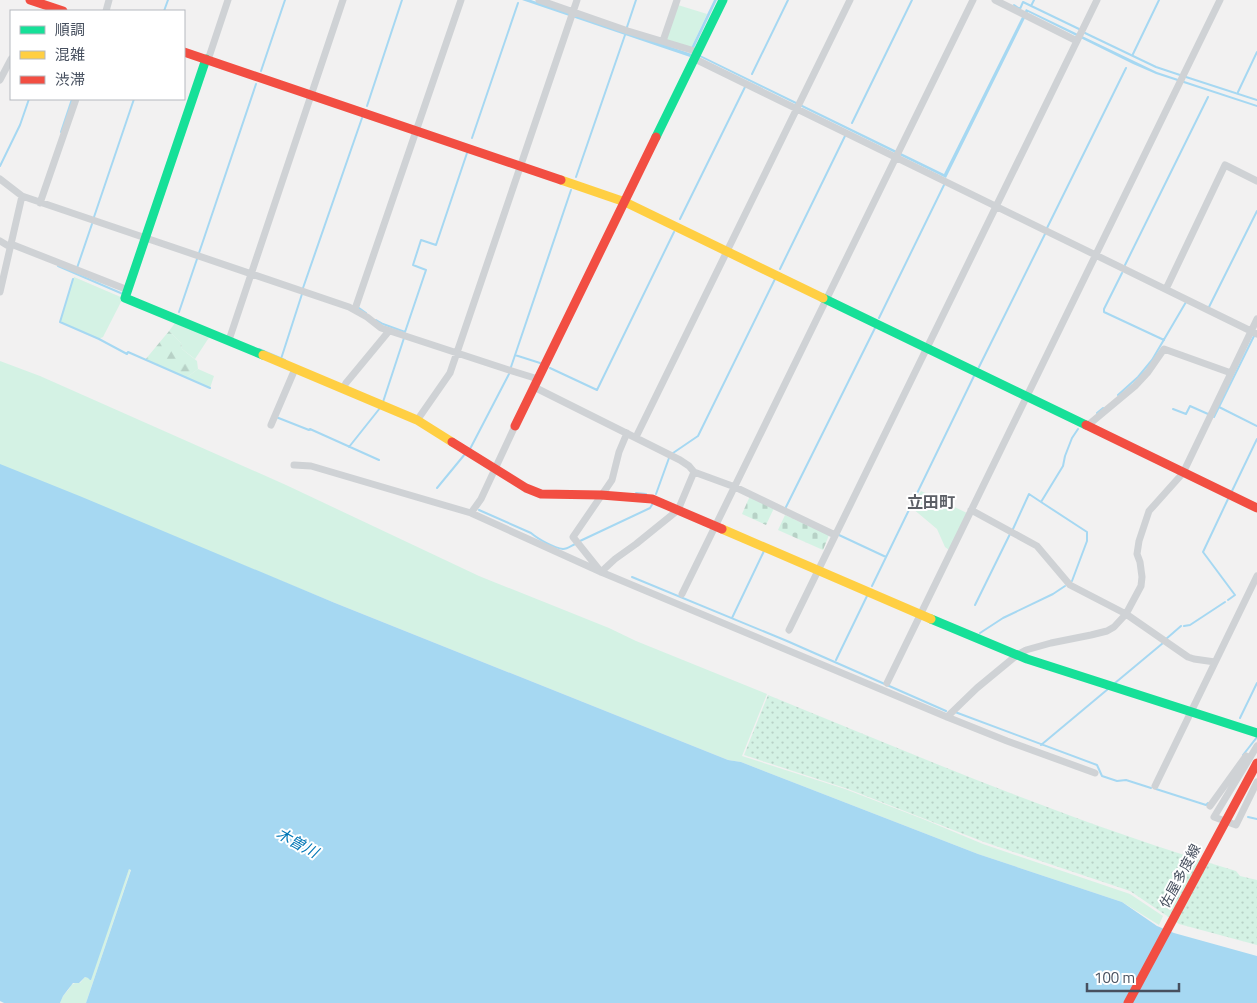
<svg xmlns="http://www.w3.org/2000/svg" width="1257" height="1003" viewBox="0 0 1257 1003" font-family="'Titillium Web','Noto Sans JP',sans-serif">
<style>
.green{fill:#d4f2e4}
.forest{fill:url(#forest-firs)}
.cemetery{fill:url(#cemetery-stones)}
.park{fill:url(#park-dots)}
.water{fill:#a6d8f2}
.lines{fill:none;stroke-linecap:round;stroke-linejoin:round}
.stream{stroke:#a6d8f2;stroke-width:2}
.street{stroke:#cfd2d5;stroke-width:7}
.fast{stroke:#16e098;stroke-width:9}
.slow{stroke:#ffcf43;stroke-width:9}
.jam{stroke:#f24e42;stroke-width:9}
.jam-bridge{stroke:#f24e42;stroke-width:9}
.labels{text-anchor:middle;stroke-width:4;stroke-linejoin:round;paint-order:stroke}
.street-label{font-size:14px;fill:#47505f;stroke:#fff}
.water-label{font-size:15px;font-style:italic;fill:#0277b6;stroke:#fff}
.quarter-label{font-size:16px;font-weight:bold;fill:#5c5f66;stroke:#fff}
</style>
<defs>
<pattern id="forest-firs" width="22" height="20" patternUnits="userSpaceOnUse" patternTransform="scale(1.25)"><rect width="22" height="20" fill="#d4f2e4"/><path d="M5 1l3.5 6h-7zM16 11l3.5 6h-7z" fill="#b7d1c6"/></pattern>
<pattern id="cemetery-stones" width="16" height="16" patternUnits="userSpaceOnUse" patternTransform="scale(1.25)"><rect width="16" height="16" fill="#d4f2e4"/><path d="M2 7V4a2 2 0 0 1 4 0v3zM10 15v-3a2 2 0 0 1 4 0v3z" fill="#b7d1c6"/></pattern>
<pattern id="park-dots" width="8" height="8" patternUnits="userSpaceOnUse" patternTransform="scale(1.25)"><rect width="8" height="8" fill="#d4f2e4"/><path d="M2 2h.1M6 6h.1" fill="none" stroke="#b7d1c6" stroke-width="1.8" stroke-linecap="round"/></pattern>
</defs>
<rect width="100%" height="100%" fill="#f2f1f1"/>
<!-- green -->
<path class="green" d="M678,5L707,14L691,48L666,40Z
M74,277L123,298L103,337L99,339L60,322Z
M175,323L210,336L195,359L182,349L181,343L169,331Z
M0,361L40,376L286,485L479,576L609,628L636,641L767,694L742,756L845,789L923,819L983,844L1130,894L1163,916L1159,925L1122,902L978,854L741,762L728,760L335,603L0,465Z
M198,369L214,376L210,388L186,378Z
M921,491L967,513L949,550L945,547L937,529L912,508Z
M129,869H131L86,1003H60L63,996L69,989L71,985L75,983H80L85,977L88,978Z"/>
<!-- forest -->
<path class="forest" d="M169,331L181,343L182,349L197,361L198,369L186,378L145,360Z"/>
<!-- cemetery -->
<path class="cemetery" d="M750,496L774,508L766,525L742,514Z
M785,515L829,535L823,550L778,530Z"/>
<!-- park -->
<path class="park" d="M768,695C922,758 1076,824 1236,871L1240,876L1257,880V945L1179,924L1130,891L984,842L848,789L744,755Z"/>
<!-- water -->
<path class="water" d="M522,0H531L692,54L690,57Z
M714,0H717L694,48H691Z
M1026,9L1157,72L1257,105V107L1156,74L1133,64L1028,12L946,178L700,57V55L944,174Z
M0,464L82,497L335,603L728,760L741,762L978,854L1122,902L1157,926L1174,933L1257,956V1003H86L131,870L129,869L91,980H90L88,978L85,977L79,983H73L63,996L60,1003H4L0,1001Z"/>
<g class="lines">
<!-- stream -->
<path class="stream" d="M1014,5L1020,9L1023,2L1079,29
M1031,6L1034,0
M164,11L168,0
M627,27L636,0
M1085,33L1156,67L1180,75
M1133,54L1159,0
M261,71L285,0
M752,74L788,0
M1186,77L1257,100
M1238,92L1257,52
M367,106L402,0
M852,123L912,0
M61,132L72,99
M472,138L518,3
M0,166L20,125L29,99
M576,177L625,35
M94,217L134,99
M680,219L745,87
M1047,228L1126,68
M199,253L256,84
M1125,265L1208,97
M58,266L123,294
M77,268L92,224
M780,269L845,136
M1122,273L1104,309V312L1164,340
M73,279L60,322L99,339L127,354L128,352L210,388
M303,288L362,118
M1209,307L1257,211
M359,308L366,313
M179,312L197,259
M879,318L944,185
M376,320L383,324L405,332L426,270L413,265L421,240L436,245L467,153
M259,349L285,360
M515,355L540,363
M281,359L302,294
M511,367L571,190
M979,367L1045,234
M550,368L597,390L674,232
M1118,395L1138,377L1152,360L1186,302
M383,402L404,338
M1219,407L1257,426
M1173,409L1186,414L1190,406L1208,414
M1097,413L1103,408
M276,417L309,430L310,429L379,460
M1214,417L1254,336
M349,447L380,408
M470,449L509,374
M673,453L698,436L775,279
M437,488L465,454
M1232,491L1257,439
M636,493L646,494
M656,494L669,458
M1228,499L1203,552L1235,595L1228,600
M786,507L875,328
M479,510L531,533C538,539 554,548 563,549C567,549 571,546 575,544
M1013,529L1029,494L1041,502
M839,535L886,557
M580,541L650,508L653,503
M632,577L787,641L946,711
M1072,581L1087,541V532L1041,502L1063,466L1065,456L1072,438L1078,429
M872,586L974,376
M975,605L1010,534
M732,618L764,551
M1184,626L1190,625L1225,602
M980,633L1003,618L1053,594L1065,586
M1166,639L1181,626
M836,660L867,596
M1115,683L1163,643
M955,712L1097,765L1102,776L1117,781L1126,780L1151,788
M1240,718L1257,683
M1041,745L1108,689
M1243,755L1257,737
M1156,789L1206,805L1208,803
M1248,817L1257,819"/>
<!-- street -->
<path class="street" d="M539,0L628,31L698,52
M995,0L1077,41
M106,11L109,0
M663,41L677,0
M695,59L1257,334
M208,60L228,0
M0,80L11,59
M0,179L22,196L349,307L367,317L381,328L512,371L538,379
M40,203L76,99
M0,241L10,247
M11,244L128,290
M1166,289L1225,165L1257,181
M0,292L22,196
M355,309L461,0
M229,340L343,0
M344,387L346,383L389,331
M534,387L680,460L689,466L694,472L735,487L835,535
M418,419L450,373L577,0
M271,425L295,369
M1087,426L1135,386L1148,372L1164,349L1231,373
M627,433L619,452L612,480L573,537L601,572L615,559L636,544L678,510L694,472
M636,437L850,0
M294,465L311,466L471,513L601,572L947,717L1007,741L1095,773
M971,510L1037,546L1070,585L1126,614L1188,657L1194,659L1215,662
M471,513L481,499L515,426
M682,594L973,0
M789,630L1097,0
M887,683L1220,0
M947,717L977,688L1017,655L1026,650L1051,643L1091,635L1107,631L1114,627L1126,614L1141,586L1142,577L1140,562L1137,554L1139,541L1149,511L1183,473L1257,319
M1257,746L1214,817L1236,825L1257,782
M1155,786L1257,576
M1210,806L1246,756"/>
<!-- fast -->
<path class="fast" d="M206,59L125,298L263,355
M656,137L723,0
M823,298L1086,425
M931,619L1027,659L1257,733"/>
<!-- slow -->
<path class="slow" d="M561,180L625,202L823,298
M263,355L417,420L452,442
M722,529L931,619"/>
<!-- jam -->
<path class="jam" d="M30,0L63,11
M184,52L561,180
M1086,425L1257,508
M515,426L656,137
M452,442L526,488L541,494L601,495L652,499L722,529"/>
<!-- jam-bridge -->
<path class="jam-bridge" d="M1128,1003L1257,763"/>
</g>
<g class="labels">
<!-- street labels -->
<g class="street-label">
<text transform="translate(1180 876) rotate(-62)" y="5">佐屋多度線</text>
</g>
<!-- water labels -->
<g class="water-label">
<text transform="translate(297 843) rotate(29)" y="5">木曽川</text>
</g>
<!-- quarter labels -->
<g class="quarter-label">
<text x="931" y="508">立田町</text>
</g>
</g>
<!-- legend -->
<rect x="10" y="10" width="175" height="90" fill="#ffffff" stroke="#b5b9bf"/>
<rect x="20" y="26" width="25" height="8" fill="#16e098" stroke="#b5b9bf"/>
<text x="55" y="35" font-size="15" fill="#47505f">順調</text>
<rect x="20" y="51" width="25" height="8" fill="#ffcf43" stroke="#b5b9bf"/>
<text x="55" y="60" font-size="15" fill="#47505f">混雑</text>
<rect x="20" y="76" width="25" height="8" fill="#f24e42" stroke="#b5b9bf"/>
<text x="55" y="85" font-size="15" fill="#47505f">渋滞</text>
<!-- scale -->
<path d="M1087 983v8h92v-8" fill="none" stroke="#47505f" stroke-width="2.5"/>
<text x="1094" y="983" font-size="15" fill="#47505f" stroke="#ffffff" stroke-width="4" paint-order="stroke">100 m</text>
</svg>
